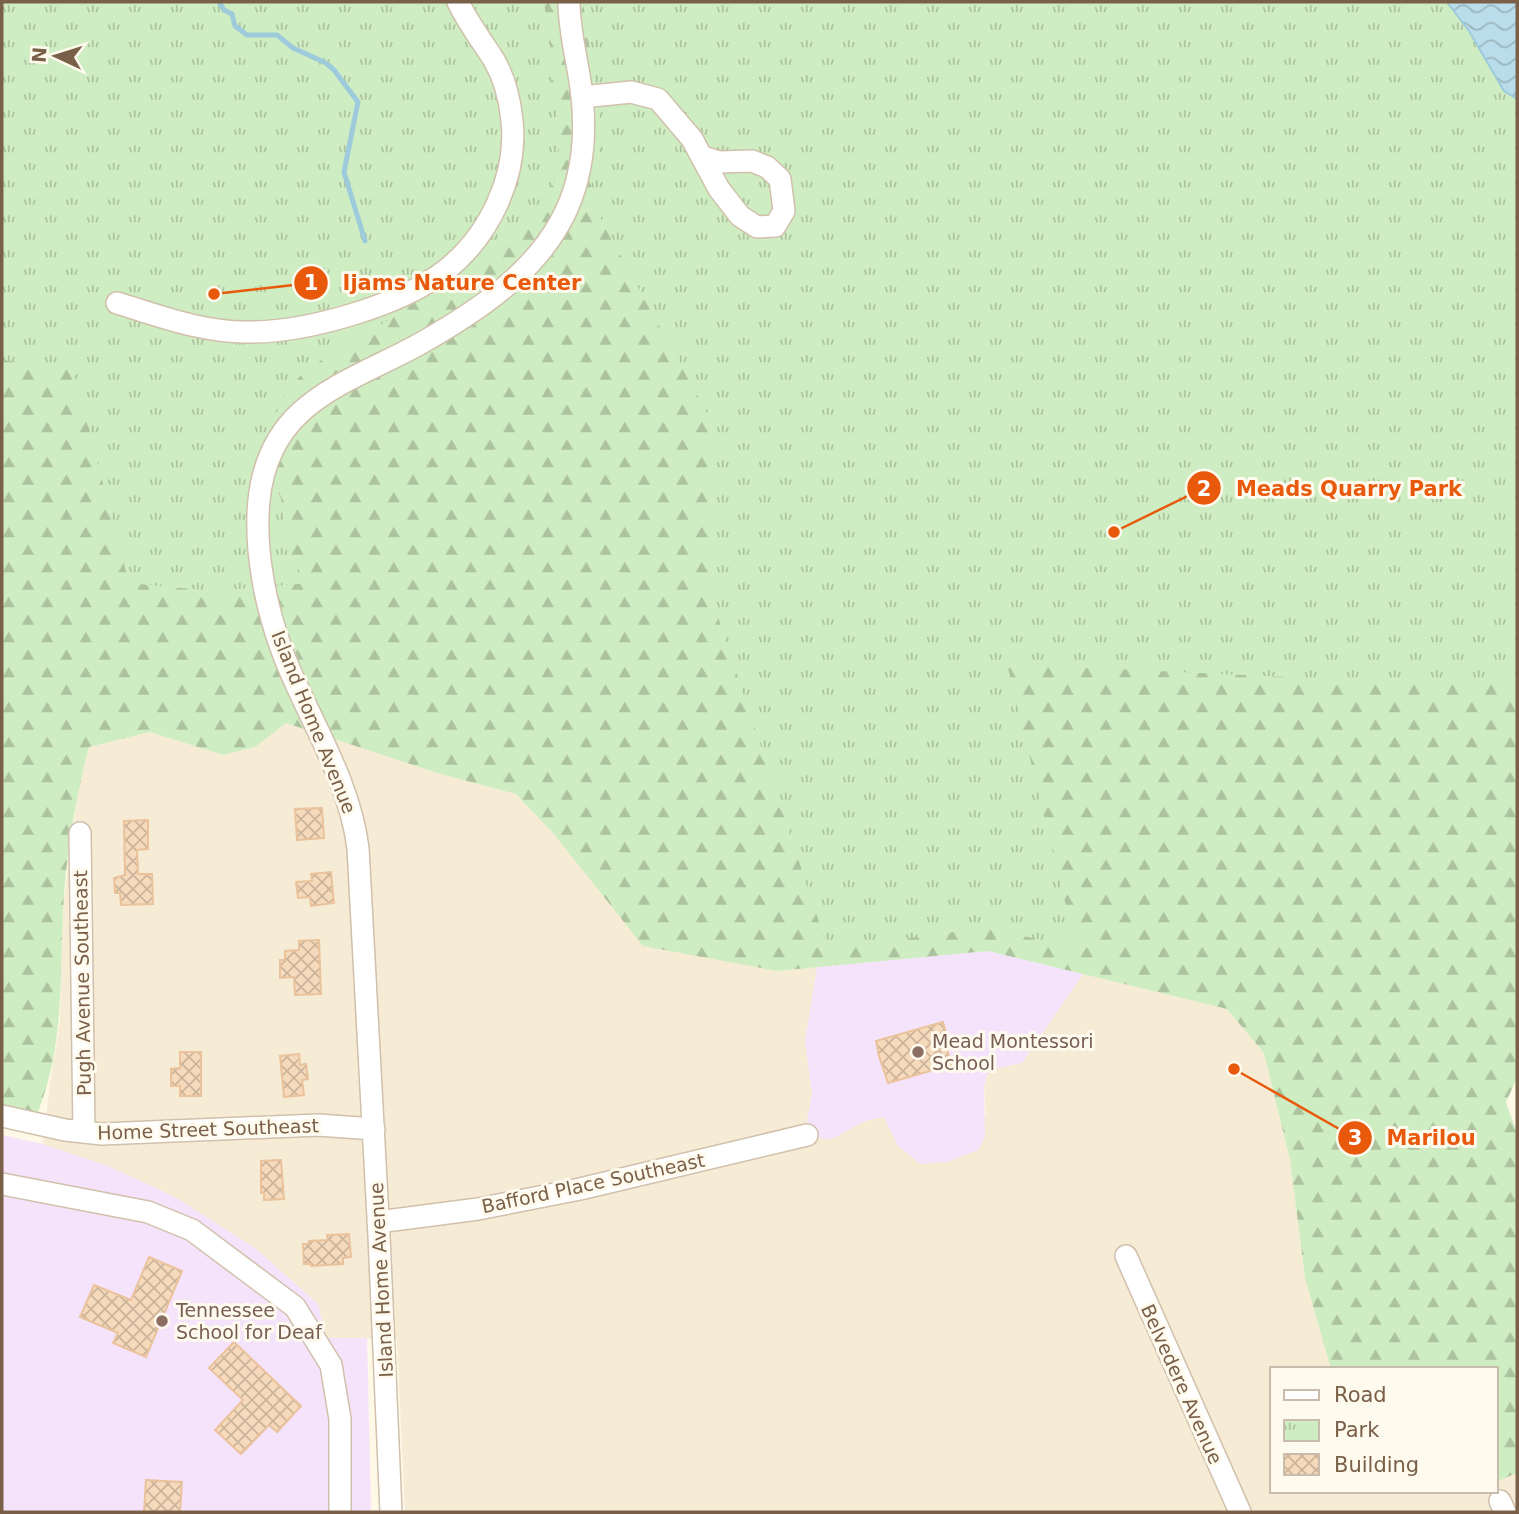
<svg xmlns="http://www.w3.org/2000/svg" width="1519" height="1514" viewBox="0 0 1519 1514" font-family="'DejaVu Sans',sans-serif">
<style>
.residential{fill:#f6ebd4}
.education{fill:#f5e3fb}
.forest{fill:url(#forest-firs)}
.park{fill:url(#park-tufts)}
.water{fill:url(#water-waves);stroke:#9ecbdc;stroke-width:2}
.lines{fill:none;stroke-linecap:round;stroke-linejoin:round}
.stream{stroke:#9ecbdc;stroke-width:5}
.building{fill:url(#building-cross-hatch);stroke:#eac29b;stroke-width:2}
.minor-casing{stroke:#d1c0ab;stroke-width:24}
.minor{stroke:#fff;stroke-width:21}
.education-dot{fill:#8d6e63;stroke:#fffaee;stroke-width:2.5}
.labels{text-anchor:middle;stroke-width:6;stroke-linejoin:round;paint-order:stroke}
.street-label{font-size:19px;fill:#7a6048;stroke:#fffaee}
.education-label{font-size:19px;fill:#785e54;stroke:#fffaee;text-anchor:start}
.leader{fill:none;stroke:#e8590c;stroke-width:2.5}
.callout-dot{fill:#e8590c;stroke:#fffaee;stroke-width:2.5}
.mark-label{font-size:21px;text-anchor:middle;font-weight:bold;fill:#fff}
.callout-label{font-size:21px;text-anchor:middle;font-weight:bold;fill:#e8590c;stroke:#fffaee;stroke-width:6;stroke-linejoin:round;paint-order:stroke}
</style>
<defs>
<pattern id="forest-firs" width="22" height="20" patternUnits="userSpaceOnUse" patternTransform="scale(1.75)"><rect width="22" height="20" fill="#cfedc3"/><path d="M5 1l3.5 6h-7zM16 11l3.5 6h-7z" fill="#adc3a0"/></pattern>
<pattern id="park-tufts" width="24" height="20" patternUnits="userSpaceOnUse" patternTransform="scale(1.75)"><rect width="24" height="20" fill="#cfedc3"/><path d="M3 7l-1-3M5 7V3M7 7l1-3M15 17l-1-3M17 17v-4M19 17l1-3" fill="none" stroke="#adc3a0"/></pattern>
<pattern id="water-waves" width="16" height="10" patternUnits="userSpaceOnUse" patternTransform="scale(1.75)"><rect width="16" height="10" fill="#b9ddea"/><path d="M0 5q4-4 8 0t8 0" fill="none" stroke="#9bb7c0"/></pattern>
<pattern id="building-cross-hatch" width="8" height="8" patternUnits="userSpaceOnUse" patternTransform="scale(1.75)"><rect width="8" height="8" fill="#f6dabc"/><path d="M0 0l8 8M0 8l8-8" fill="none" stroke="#ccb49b"/></pattern>
</defs>
<rect width="100%" height="100%" fill="#fef8e7"/>
<!-- residential -->
<path class="residential" d="M285,722L437,773L516,794L553,833L777,971L817,967L805,1042L812,1093L807,1121L832,1139L865,1121L884,1117L898,1146L986,1114L984,1087L989,1070L1022,1063L1083,974L1227,1009L1264,1053L1290,1160L1305,1278L1331,1369H1272V1491H1496V1482L1517,1473V1512H405L397,1339L326,1338L318,1304L255,1248L175,1197L108,1166L43,1144L50,1083L60,1021L63,907L78,789L89,747L150,732L223,755L255,747Z"/>
<!-- education -->
<path class="education" d="M988,951L1083,974L1022,1063L989,1070L984,1087L985,1137L978,1150L947,1162L920,1164L898,1146L884,1117L865,1121L832,1139H821L807,1121L812,1093L805,1042L817,967Z
M2,1135L43,1144L108,1166L175,1197L255,1248L318,1304L326,1338H367L371,1512H2Z"/>
<!-- forest -->
<path class="forest" d="M535,2H1517V1078L1506,1102L1517,1133V1473L1496,1482V1369H1331L1305,1278L1290,1160L1264,1053L1227,1009L988,951L777,971L643,946L553,833L516,794L437,773L286,723L255,747L223,755L150,732L89,747C75,799 66,857 63,911C60,980 64,1046 38,1112L2,1105V321Z"/>
<!-- park -->
<path class="park" d="M2,2H544L552,60V86L561,132L555,180L541,210L510,243L413,301L381,325L336,349L299,377L283,397L268,435V475L281,498L288,558L310,583L212,591L129,583L73,369L2,360Z
M583,2H1517V679L1350,680L1007,664L1076,947L984,928L828,949L715,608L707,455L709,417L589,197L599,150L600,121Z"/>
<!-- water -->
<path class="water" d="M1447,2H1517V99L1504,91L1469,31Z"/>
<g class="lines">
<!-- stream -->
<path class="stream" d="M219,2L224,10L232,14L235,26L247,35H277L293,48L326,63L334,70L358,102L344,172L365,241"/>
</g>
<!-- building -->
<path class="building" d="M322,808L324,838L297,840L295,809Z
M148,820V849L137,850L138,874H152L153,904L121,905L120,893H115L114,878L125,875L124,821Z
M331,872L334,903L311,906L310,897L298,898L296,882L312,881L311,874Z
M319,940L321,994L295,995L294,977L280,978V960H285V951L299,950V941Z
M943,1022L950,1047L947,1049L951,1065L888,1083L879,1056L876,1041Z
M180,1052H201V1096H180V1086H171V1069L180,1068Z
M299,1054L300,1065L306,1064L308,1079L302,1080L304,1095L284,1097L280,1056Z
M281,1160L284,1199L264,1200V1193H261V1161Z
M349,1234L351,1257L343,1258V1264L311,1266V1264H304L303,1244H309V1241L328,1240L327,1235Z
M149,1257L182,1271L146,1357L113,1343L118,1333L80,1317L94,1285L131,1300Z
M234,1342L301,1406L277,1432L269,1425L241,1454L215,1430L243,1400L209,1368Z
M146,1480L182,1482L180,1512H144Z"/>
<g class="lines">
<!-- minor casing -->
<g class="minor-casing">
<path id="minor" d="M582,97L631,92L658,99L692,139L719,189L740,216L757,227L775,226L784,211L780,179L767,167L752,161L719,162L703,157
M117,303C160,316 201,332 246,332C305,333 400,306 446,270C489,236 518,176 512,121C510,100 505,79 494,60C482,41 468,23 458,2
M80,833L84,1132
M2,1116L65,1130L102,1134L318,1125L374,1129
M2,1184L148,1212L192,1230L295,1307L331,1365L340,1419V1512
M378,1222L478,1209L580,1189L807,1135
M1126,1256L1240,1512
M1500,1501L1505,1512
M391,1512L379,1236L358,848C349,778 309,720 284,656C266,609 254,551 259,500C269,403 343,385 416,346C484,308 557,260 577,180C586,146 585,110 579,75C575,51 569,27 569,2"/>
</g>
<!-- minor -->
<use href="#minor" class="minor"/>
</g>
<!-- markers -->
<g class="education-dot">
<circle cx="918" cy="1052" r="7"/>
<circle cx="162" cy="1321" r="7"/>
</g>
<g class="labels">
<!-- street labels -->
<g class="street-label">
<text transform="translate(314 722) rotate(68)" y="7">Island Home Avenue</text>
<text transform="translate(82 983) rotate(-91)" y="7">Pugh Avenue Southeast</text>
<text transform="translate(208 1129) rotate(-2)" y="7">Home Street Southeast</text>
<text transform="translate(593 1183) rotate(-12)" y="7">Bafford Place Southeast</text>
<text transform="translate(381 1280) rotate(-93)" y="7">Island Home Avenue</text>
<text transform="translate(1182 1384) rotate(66)" y="7">Belvedere Avenue</text>
</g>
<!-- education labels -->
<g class="education-label">
<text x="932" y="1048">Mead Montessori<tspan x="932" dy="22">School</tspan></text>
<text x="176" y="1317">Tennessee<tspan x="176" dy="22">School for Deaf</tspan></text>
</g>
</g>
<!-- callouts -->
<path class="leader" d="M214 294L311 283M1114 532L1204 488M1234 1069L1355 1138"/>
<g class="callout-dot">
<circle cx="214" cy="294" r="7"/>
<circle cx="1114" cy="532" r="7"/>
<circle cx="1234" cy="1069" r="7"/>
<circle cx="311" cy="283" r="18"/>
<circle cx="1204" cy="488" r="18"/>
<circle cx="1355" cy="1138" r="18"/>
</g>
<g class="mark-label">
<text x="311" y="290">1</text>
<text x="1204" y="496">2</text>
<text x="1355" y="1145">3</text>
</g>
<g class="callout-label">
<text x="462" y="290">Ijams Nature Center</text>
<text x="1349" y="496">Meads Quarry Park</text>
<text x="1431" y="1145">Marilou</text>
</g>
<!-- border -->
<rect width="1519" height="1514" fill="none" stroke="#7a6048" stroke-width="7"/>
<!-- legend -->
<rect x="1270" y="1367" width="228" height="126" fill="#fffaee" stroke="#cabcac" stroke-width="2"/>
<rect x="1284" y="1390" width="35" height="10" fill="#ffffff" stroke="#cabcac" stroke-width="2"/>
<text x="1334" y="1402" font-size="21" fill="#7a6048">Road</text>
<rect x="1284" y="1420" width="35" height="21" fill="url(#park-tufts)" stroke="#cabcac" stroke-width="2"/>
<text x="1334" y="1437" font-size="21" fill="#7a6048">Park</text>
<rect x="1284" y="1454" width="35" height="21" fill="url(#building-cross-hatch)" stroke="#cabcac" stroke-width="2"/>
<text x="1334" y="1472" font-size="21" fill="#7a6048">Building</text>
<!-- north arrow -->
<g transform="translate(56 56) rotate(274)" stroke="#fffaee" stroke-width="5" paint-order="stroke">
<path d="M0-5L12 26L0 18L-12 26Z" fill="#7a6048"/>
<text y="-10" font-size="19" font-weight="bold" text-anchor="middle" fill="#7a6048">N</text>
</g>
</svg>
